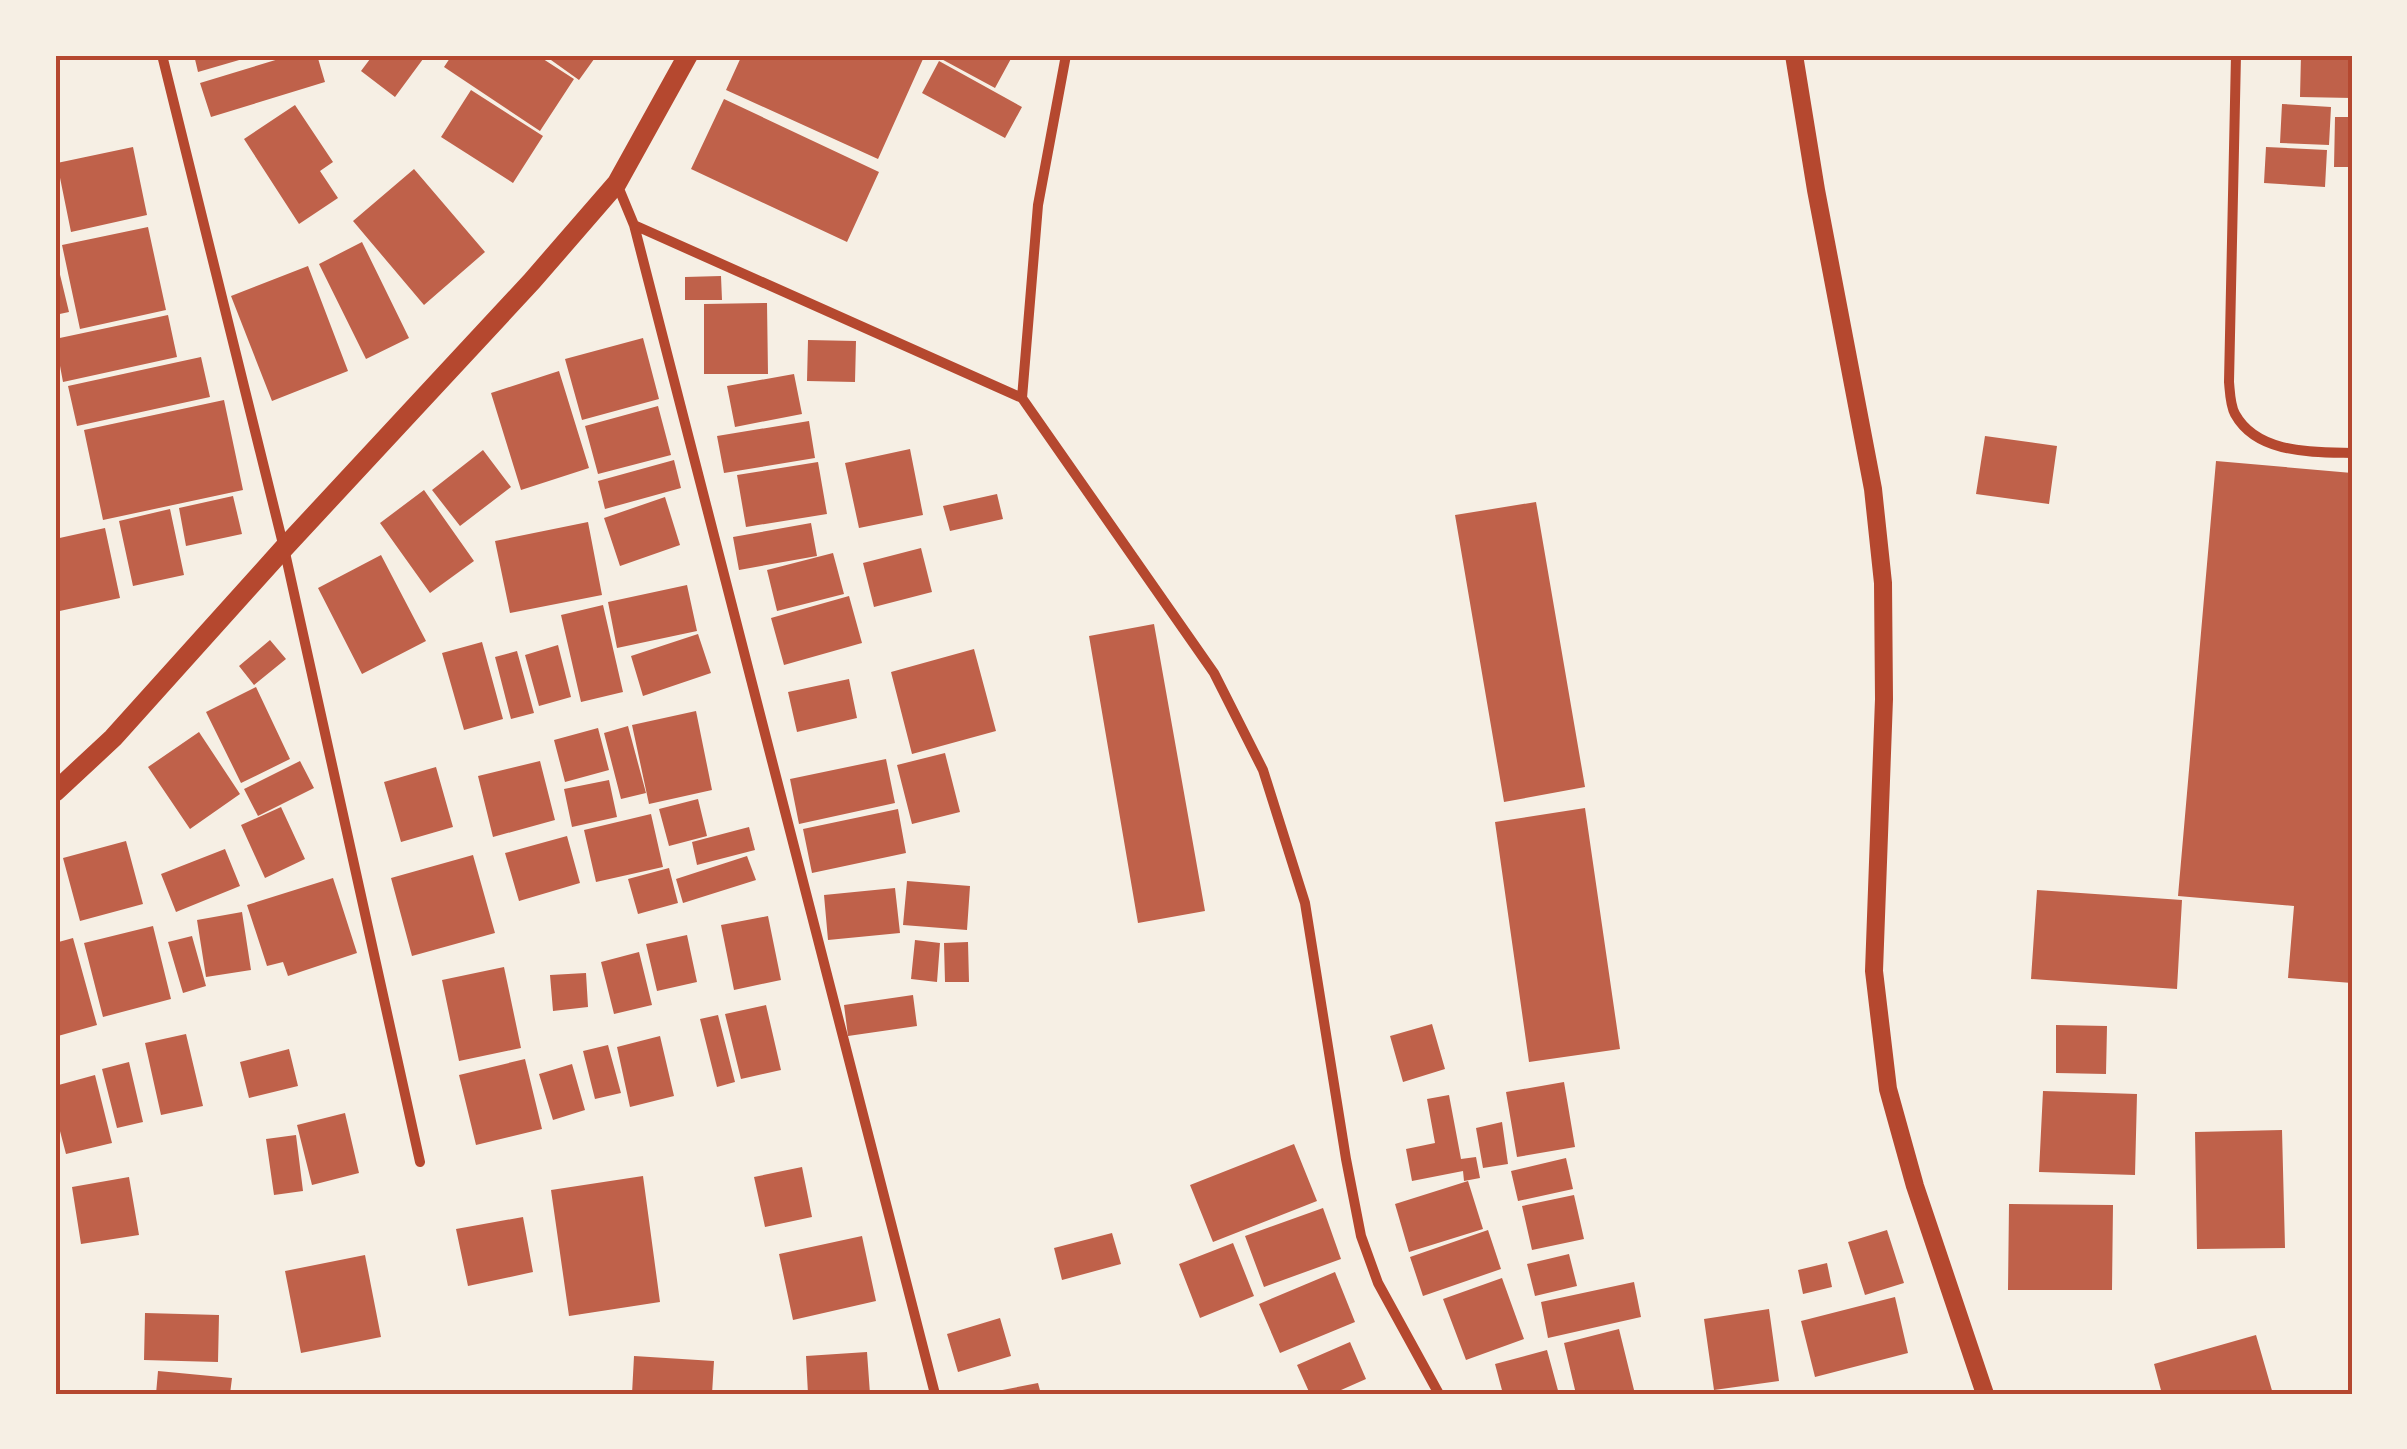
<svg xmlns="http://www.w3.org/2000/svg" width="2407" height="1449" viewBox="0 0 2407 1449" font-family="Poppins,sans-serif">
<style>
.building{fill:#bf614a}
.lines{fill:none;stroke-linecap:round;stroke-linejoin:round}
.minor{stroke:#b5482f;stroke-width:10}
.tertiary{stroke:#b5482f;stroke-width:18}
.secondary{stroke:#b5482f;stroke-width:20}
.neatline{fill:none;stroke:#b5482f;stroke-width:4}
</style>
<rect width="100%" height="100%" fill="#f6efe4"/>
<!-- building -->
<path class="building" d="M194,55H252L253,56L198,72Z
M292,55H317L325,82L211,117L200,83Z
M373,55H426L395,97L361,71Z
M452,55H537L574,79L540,131L444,67Z
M544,55H597L579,80Z
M742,55H913L923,59L878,159L726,90Z
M934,55H1013L995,88Z
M2301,55H2352V98L2300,97Z
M939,61L1022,107L1005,138L922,93Z
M471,90L543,136L513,183L441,137Z
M724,99L879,172L847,242L691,169Z
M2282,104L2331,107L2329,145L2280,143Z
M295,105L333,162L320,171L338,198L299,224L244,139Z
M2335,117H2352V167H2334Z
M133,147L147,215L71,232L57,163Z
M2266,147L2327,150L2325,187L2264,183Z
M414,169L485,252L424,305L353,221Z
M148,227L166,310L80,329L62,245Z
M362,242L409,338L366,359L319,264Z
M55,254L69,312L55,315Z
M308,266L348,371L272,401L231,296Z
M721,276L722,300H685V277Z
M767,303L768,374H704V304Z
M168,315L177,357L63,382L55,339Z
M643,338L659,399L582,420L565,359Z
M808,340L856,341L855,382L807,381Z
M201,357L210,397L77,426L68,386Z
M559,371L589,468L521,490L491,393Z
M794,374L802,414L735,427L727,386Z
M224,400L243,490L103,520L84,430Z
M658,406L671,455L598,474L585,426Z
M809,421L815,458L724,473L717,436Z
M1985,436L2057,446L2049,504L1976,494Z
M910,449L923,515L859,528L845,463Z
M483,450L511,487L460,526L432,490Z
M674,460L681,488L605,509L598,481Z
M2216,461L2352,473V983L2288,978L2294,906L2178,896Z
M818,462L827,514L746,527L737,475Z
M424,490L474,561L430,593L380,523Z
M997,494L1003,519L950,531L943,506Z
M233,496L242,534L186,546L179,508Z
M665,497L680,545L620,566L604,518Z
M1536,502L1585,787L1504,802L1455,515Z
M170,509L184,575L133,586L119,521Z
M588,522L602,595L510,613L495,541Z
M811,523L817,556L739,570L733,537Z
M105,528L120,598L55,612V539Z
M921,548L932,592L874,607L863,563Z
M833,553L844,594L777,611L767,570Z
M381,555L426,641L362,674L318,588Z
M687,585L697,631L617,648L608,602Z
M849,596L862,643L784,665L771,618Z
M603,605L623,692L581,702L561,615Z
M1154,624L1205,911L1138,923L1089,636Z
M698,634L711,673L643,696L631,656Z
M270,640L286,659L254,685L239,666Z
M482,642L503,719L464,730L442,653Z
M558,645L571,697L539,706L525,655Z
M974,649L996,731L912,754L891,672Z
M517,651L534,713L511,719L495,657Z
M849,679L857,718L797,732L788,692Z
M256,687L290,759L241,783L206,712Z
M696,711L712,790L649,804L632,725Z
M628,726L646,793L621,799L604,733Z
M598,728L609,770L565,782L554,740Z
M199,732L240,794L190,829L148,767Z
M945,753L960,812L912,824L897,765Z
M886,759L895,803L799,824L790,779Z
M300,761L314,788L258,816L244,789Z
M540,761L555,820L493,837L478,776Z
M436,767L453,827L401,842L384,782Z
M609,780L617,817L572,827L564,789Z
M698,799L707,836L669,846L659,809Z
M281,807L305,859L265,878L241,825Z
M1585,808L1620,1049L1529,1062L1495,822Z
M898,809L906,853L812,873L803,829Z
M651,814L663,867L596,882L584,830Z
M749,827L755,850L697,865L692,842Z
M567,836L580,883L519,901L505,853Z
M126,841L143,904L80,921L63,858Z
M225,849L240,886L176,912L161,874Z
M473,855L495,933L412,956L391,878Z
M747,856L756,880L683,903L676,879Z
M669,868L678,903L638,914L628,879Z
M333,878L357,953L288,976L283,962L267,966L247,905Z
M907,881L970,886L967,930L903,925Z
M895,888L900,933L828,940L824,895Z
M2037,890L2182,900L2177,989L2031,979Z
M242,912L251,970L206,977L197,920Z
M768,916L781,980L734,990L721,925Z
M153,926L171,999L103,1017L84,943Z
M687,935L697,982L657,991L646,944Z
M192,936L206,986L183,993L168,942Z
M73,938L97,1025L58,1036L55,1026V943Z
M915,940L940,943L937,982L911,979Z
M968,942L969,982H945L944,943Z
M639,952L652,1005L614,1014L601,962Z
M504,967L521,1048L459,1061L442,980Z
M586,973L588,1007L553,1011L550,975Z
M913,995L917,1026L848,1036L844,1005Z
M766,1005L781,1070L741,1079L725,1014Z
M718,1015L735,1082L717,1087L700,1019Z
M1432,1024L1445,1069L1403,1082L1390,1036Z
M2056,1025L2107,1026L2106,1074L2056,1073Z
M186,1034L203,1106L161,1115L145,1043Z
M660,1036L674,1096L630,1107L617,1047Z
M608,1045L621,1093L595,1099L583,1051Z
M289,1049L298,1086L249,1098L240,1062Z
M525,1059L542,1129L476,1145L459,1075Z
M129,1062L143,1122L117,1128L102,1069Z
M572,1064L585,1110L553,1120L539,1074Z
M95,1075L112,1143L66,1154L55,1112V1086Z
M1564,1082L1575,1147L1517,1157L1506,1092Z
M2043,1091L2137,1094L2135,1175L2039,1172Z
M1449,1095L1461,1159L1476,1157L1480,1178L1464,1181L1463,1171L1412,1181L1406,1149L1435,1143L1427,1099Z
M345,1113L359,1173L312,1185L297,1125Z
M1502,1122L1508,1164L1483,1168L1476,1128Z
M2282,1130L2285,1248L2197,1249L2195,1132Z
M296,1135L303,1191L274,1195L266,1139Z
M1294,1144L1317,1201L1213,1242L1190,1185Z
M1566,1158L1573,1189L1518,1201L1511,1171Z
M802,1167L812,1217L765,1227L754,1177Z
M643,1176L660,1302L569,1316L551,1190Z
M129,1177L139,1235L81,1244L72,1187Z
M1468,1181L1483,1229L1409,1252L1395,1204Z
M1574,1195L1584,1239L1532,1250L1522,1206Z
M2009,1204L2113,1205L2112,1290H2008Z
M1323,1208L1341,1259L1264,1287L1245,1236Z
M523,1217L533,1272L468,1286L456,1229Z
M1488,1230L1501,1269L1423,1296L1410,1257Z
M1887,1230L1904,1283L1865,1295L1848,1242Z
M1112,1233L1121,1264L1062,1280L1054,1248Z
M862,1236L876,1301L793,1320L779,1254Z
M1233,1243L1254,1296L1200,1318L1179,1264Z
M1569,1254L1577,1286L1535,1296L1527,1264Z
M365,1255L381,1337L301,1353L285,1271Z
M1827,1263L1832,1287L1803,1294L1798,1270Z
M1335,1272L1355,1322L1280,1353L1259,1304Z
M1502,1278L1524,1339L1466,1360L1443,1299Z
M1634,1282L1641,1317L1548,1338L1541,1302Z
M1895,1297L1908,1353L1815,1377L1801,1321Z
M1769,1309L1779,1381L1714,1390L1704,1319Z
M145,1313L219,1315L218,1362L144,1360Z
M1000,1318L1011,1356L958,1372L947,1334Z
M1619,1329L1635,1394H1576L1564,1343Z
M2256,1335L2273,1394H2162L2154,1364Z
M1350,1342L1366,1379L1332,1394H1310L1297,1365Z
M1547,1350L1559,1394H1503L1495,1364Z
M867,1352L870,1394H808L806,1356Z
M634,1356L714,1361L712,1394H632Z
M158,1371L232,1378L230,1394H156Z
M1038,1383L1041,1394H993L992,1392Z"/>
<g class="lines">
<!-- minor -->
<path class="minor" d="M162,55L284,548L420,1162
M2236,55L2229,382C2230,392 2230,405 2235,414C2257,454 2312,452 2352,453
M617,184L634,225L935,1394
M634,225L1022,398L1214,673L1263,770L1305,903L1346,1159L1361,1236L1378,1283L1439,1394
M1022,398L1038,205L1066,55"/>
<!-- tertiary -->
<path class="tertiary" d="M1794,55L1816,190L1873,489L1883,583L1884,699L1874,971L1888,1089L1915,1186L1985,1394"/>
<!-- secondary -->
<path class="secondary" d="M55,792L113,738L284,548L532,281L617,183L688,55"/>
</g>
<!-- border -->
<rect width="2407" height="1449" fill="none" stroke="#f6efe4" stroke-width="115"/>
<rect x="58" y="58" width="2292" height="1334" class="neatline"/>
</svg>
